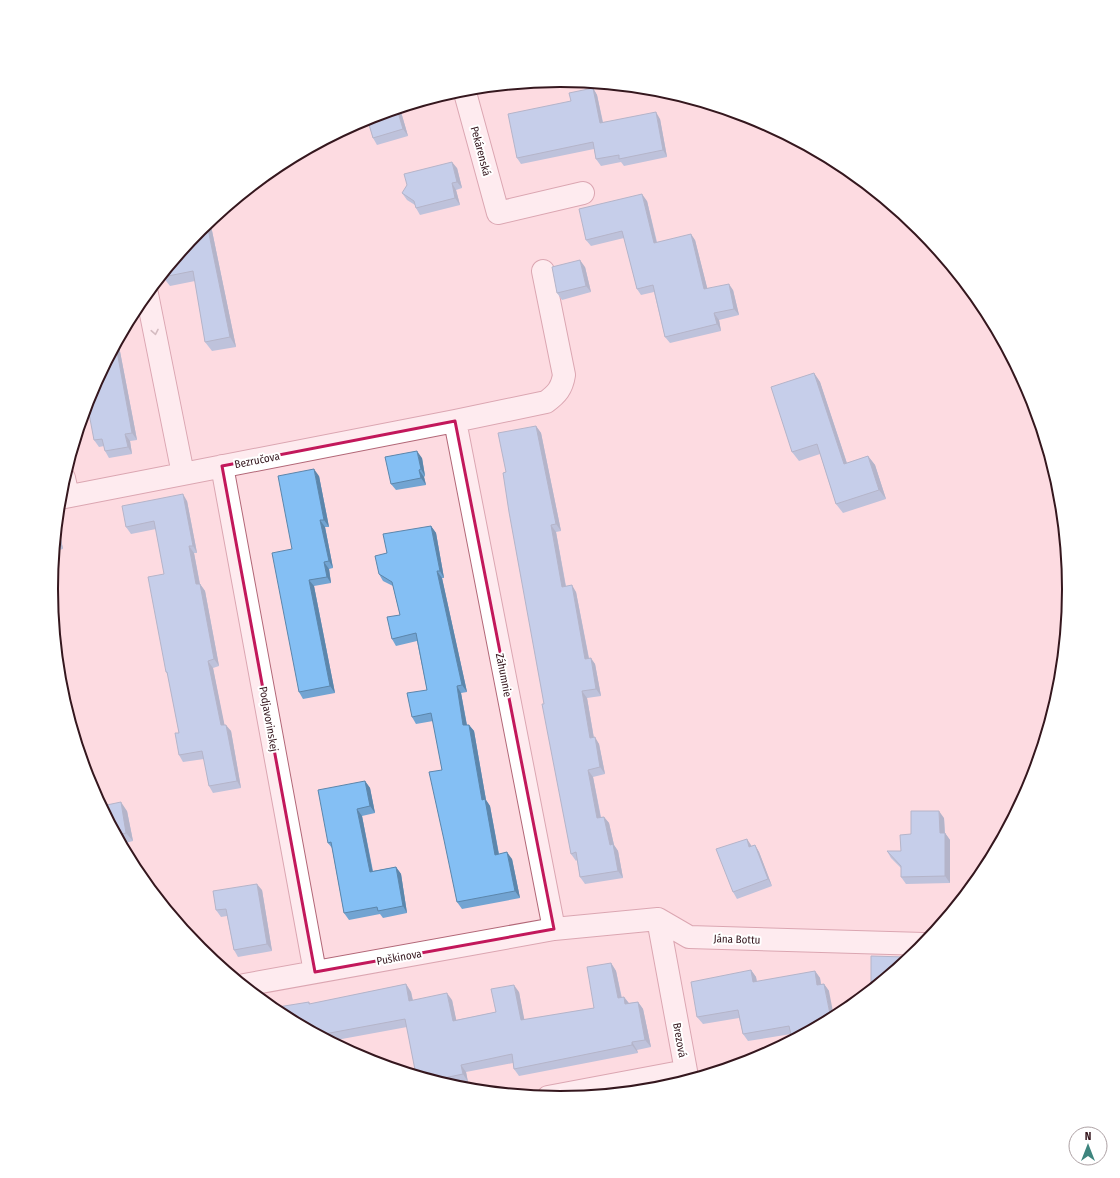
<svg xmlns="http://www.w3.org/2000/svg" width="1120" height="1178" viewBox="0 0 1120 1178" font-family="'Fira Sans Condensed',sans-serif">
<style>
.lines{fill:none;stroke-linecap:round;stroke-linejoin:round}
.minor-casing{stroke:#b26777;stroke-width:24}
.minor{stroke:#fff;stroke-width:22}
.wall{fill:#72a4d2}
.shaded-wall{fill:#5c86ab}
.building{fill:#84bff4;stroke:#5c86ab}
.oneway{stroke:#a4979a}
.marked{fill:none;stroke:#c2185b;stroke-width:3;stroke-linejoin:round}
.labels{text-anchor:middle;stroke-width:4;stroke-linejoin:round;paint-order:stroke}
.street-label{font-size:11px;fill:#35171e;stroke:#fff}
.rim{fill:none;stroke:#35171e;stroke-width:2}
</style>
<rect width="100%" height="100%" fill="#fddbe1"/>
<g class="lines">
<!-- minor casing -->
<g class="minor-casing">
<path id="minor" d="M464,89L498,213L583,193
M147,294L183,474
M455,421L554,929
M222,466L315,972
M64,478L68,496
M60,498L455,421L546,402C557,394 562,388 564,375L543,271
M244,985L554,929L658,919L689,937L924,944
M548,1097L686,1071L658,919"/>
</g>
<!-- minor -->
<use href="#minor" class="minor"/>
</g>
<!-- wall -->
<path class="wall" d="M593,88L597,95L603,122L660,119L667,157L624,166L621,162L601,166L596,159L594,149L521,164L517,158L571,101Z
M408,106L409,110L401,112L408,136L377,145L373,138L368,122L362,124L361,121L365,119Z
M457,168L462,188L456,190L460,205L420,215L416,208L415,205L407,200L402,193Z
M647,201L657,242L695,240L707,288L733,290L739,315L719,320L721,331L670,343L665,337L654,292L641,295L637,289L624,238L591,246L586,240Z
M210,221L236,347L212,351L205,342L195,281L170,286L163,277L200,229Z
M585,267L591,292L562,300L557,293Z
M977,299L984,307H982Z
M118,341L137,440L130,441L132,454L109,458L105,451L104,446L99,447L94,440Z
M814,373L820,382L847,463L868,456L875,465L886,499L843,513L836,504L820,454L799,461L792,452Z
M536,426L541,433L561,531L556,532L566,586L576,592L589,658L595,664L601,696L587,698L594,738L599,744L605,774L593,777L601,817H604L609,823L614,845L618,851L623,878L585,884L580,877L577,860L576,861L571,854L544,704L506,472Z
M422,458L425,476L424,477L426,485L396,490L391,484Z
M319,476L329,527H325L333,568L329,569L331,583L314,586L335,693L303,699L299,692L292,549Z
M187,501L197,553H194L200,584L205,591L219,666L213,668L224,725L231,731L241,788L213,793L209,786L204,759L183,762L179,755V733L168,675L166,672L164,574L156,529L131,534L126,527Z
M57,524L58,525L63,549L55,551Z
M431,526L436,533L444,578H442L467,692L461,693L467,725H469L474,731L486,800L490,806L499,854L512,859L520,898L462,909L457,902L442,770L433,721L416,724L412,717L427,690L417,641L396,646L392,639L400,615L393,586L383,581L379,574L387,553Z
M54,617L63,655L58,657Z
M365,781L370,788L375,813L362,816L373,871L396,867L401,874L407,913L383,918L380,914L349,920L344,913L332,848L328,843Z
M102,806L127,811L133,841L122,844Z
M944,818L945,833L950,840V883L906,884L901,877V868L891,858L887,851H901L911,834Z
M755,845L759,852L772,886L737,899L733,892L751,846Z
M262,890L272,951L238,957L234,950L227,916L221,917L216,910Z
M611,963L616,971L622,998L624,997L629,1003L638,1002L643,1009L651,1047L637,1050L638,1053L519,1076L514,1069L513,1063L466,1072L468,1082L451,1085L416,1075L407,1027L331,1041L277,1012L309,1002L310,1004L406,984L411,992L413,1000H452L456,1020L496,1012L519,992L524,1020L594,1008Z
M751,970L756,977L757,982L815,971L820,978L821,984H824L829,991L791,1034L748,1041L743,1034L739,1018L703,1024L697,1017Z"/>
<!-- shaded-wall -->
<path class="shaded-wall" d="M593,88L597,95L604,129L600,123Z
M397,109H398L401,112L408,136L403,129Z
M656,112L660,119L667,157L663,150Z
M452,162L457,168L462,188L457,182Z
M452,183L456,190L460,205L455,198Z
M642,194L647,201L658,249L654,243Z
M210,221L236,347L230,337L207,224Z
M691,234L695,240L709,295L704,289Z
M580,260L585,267L591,292L586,286Z
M729,284L733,290L739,315L734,309Z
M714,313L719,320L721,331L717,324Z
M118,341L137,440L132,433L116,346Z
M814,373L820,382L850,473L844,464Z
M536,426L541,433L561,531L556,524Z
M125,434L130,441L132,454L128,447Z
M417,451L422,458L425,476L421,469Z
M868,456L875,465L886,499L879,490Z
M314,469L319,476L329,527L324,520Z
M419,470L424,477L426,485L421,478Z
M183,494L187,501L197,553L193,546Z
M320,520L325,527L333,568L329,561Z
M57,524L58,525L63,549L58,542L56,534Z
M551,525L556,532L567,594L562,587Z
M431,526L436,533L444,578L440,571Z
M189,546L194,553L201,591L196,584Z
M324,562L329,569L331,583L327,577Z
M437,571L442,578L467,692L462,685Z
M309,580L314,586L335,693L330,686Z
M200,584L205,591L219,666L214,659Z
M572,585L576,592L590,665L585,659Z
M54,617L63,655L58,649L56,638Z
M591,658L595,664L601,696L596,689Z
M208,661L213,668L226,732L221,725Z
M59,673L69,716L61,688Z
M457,686L461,693L468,732L463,725Z
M582,691L587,698L595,745L590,738Z
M226,725L231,731L241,788L237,781Z
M469,725L474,731L486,800L490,806L500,861L495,855L482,800Z
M595,737L599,744L605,774L600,767Z
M588,770L593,777L602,825L597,818Z
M365,781L370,788L375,813L370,806Z
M121,802L127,811L133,841L126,833Z
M357,809L362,816L374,879L370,872Z
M939,811L944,818L945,840L940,833Z
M604,817L609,823L614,845L618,851L623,878L618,871L610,845Z
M945,833L950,840V883L945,876Z
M747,839L751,845L754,854L749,847Z
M755,845L759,852L772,886L768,879Z
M507,852L512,859L520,898L515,891Z
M396,867L401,874L407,913L403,906Z
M257,884L262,890L272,951L267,944Z
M611,963L616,971L623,1006L618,998Z
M751,970L756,977L758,990L753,982Z
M815,971L820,978L822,992L817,985Z
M406,984L411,992L414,1008L409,1001Z
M824,984L829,991L834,1017L831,1019Z
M514,985L519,992L526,1028L521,1020Z
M447,993L452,1000L458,1028L453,1021Z
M624,997L630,1005L625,1004Z
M638,1002L643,1009L651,1047L645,1040Z
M632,1042L637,1050L638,1053L632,1045Z
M461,1065L466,1072L468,1082L463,1074Z
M444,1078L448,1084L444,1083Z"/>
<!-- building -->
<path class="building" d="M593,88L600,123L656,112L663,150L619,159V155L596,159L593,142L517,158L508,114L571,101L569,93Z
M397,109L403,129L373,138L367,118Z
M452,162L457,182L452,183L455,198L416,208L414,201L402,193L407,185L404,174Z
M642,194L654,243L691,234L704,289L729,284L734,309L714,313L717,324L665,337L653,285L637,289L622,231L586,240L579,209Z
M207,224L230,337L205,342L193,271L163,277V275L200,229Z
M580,260L586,286L557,293L552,267Z
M116,346L132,433L125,434L128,447L105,451L102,439L94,440L87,403L90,394Z
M814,373L844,464L868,456L879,490L836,504L817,444L792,452L771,387Z
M536,426L556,524L551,525L562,587L572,585L585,659L591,658L596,689L582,691L590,738L595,737L600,767L588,770L597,818L604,817L610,845L613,844L618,871L580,877L576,852L571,854L542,704H544L509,512L503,473L506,472L498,433Z
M417,451L421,469L419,470L421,478L391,484L385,457Z
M314,469L324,520H320L329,561L324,562L327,577L309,580L330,686L299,692L272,553L292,549L278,476Z
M183,494L193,546H189L196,584H200L214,659L208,661L221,725H226L237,781L209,786L202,751L179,755L175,733H179L167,672H166L148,577L164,574L154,521L126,527L122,506Z
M431,526L440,571H437L462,685L457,686L463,725H469L482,800L485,799L495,855L507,852L515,891L457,902L444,840L429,772L442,770L431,713L412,717L407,693L427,690L416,633L392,639L387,617L400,615L392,582L379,574L375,556L387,553L383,534Z
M56,534L58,542L56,543Z
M56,638L58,649H57Z
M365,781L370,806L357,809L370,872L396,867L403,906L378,911L377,907L344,913L331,842L328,843L318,790Z
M121,802L126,833L117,835L102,806Z
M911,811H939L940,833H945V876L901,877V866L887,851H901L900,835L911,834Z
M747,839L749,847L755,845L768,879L733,892L716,849Z
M257,884L267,944L234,950L226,909L216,910L213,891Z
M871,956L905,957V961L871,989Z
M611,963L618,998L624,997L625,1004L638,1002L645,1040L632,1042V1045L514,1069L512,1054L461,1065L463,1074L444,1078L443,1083L416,1075L405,1019L319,1035L277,1012L272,1008L309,1002V1004L406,984L409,1001L447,993L453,1021L496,1012L491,989L514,985L521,1020L594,1008L587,967Z
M751,970L753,982L815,971L817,985L824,984L831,1019L792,1039L789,1026L743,1034L738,1010L697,1017L691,982Z"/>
<!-- one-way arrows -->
<defs><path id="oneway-chevron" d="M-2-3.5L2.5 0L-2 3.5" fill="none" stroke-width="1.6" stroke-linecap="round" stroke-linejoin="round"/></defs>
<use class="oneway" href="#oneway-chevron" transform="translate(155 332) rotate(79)"/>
<!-- marked area -->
<path d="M0 0H1120V1178H0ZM455,421L554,929L315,972L222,466Z" fill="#fddbe1" fill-opacity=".55" fill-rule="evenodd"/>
<path class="marked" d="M455,421L554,929L315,972L222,466Z"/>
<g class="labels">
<!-- street labels -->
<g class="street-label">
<text transform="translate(481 151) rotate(75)" y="4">Pekárenská</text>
<text transform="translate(257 460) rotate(-11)" y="4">Bezručova</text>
<text transform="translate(504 675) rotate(79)" y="4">Záhumnie</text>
<text transform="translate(269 719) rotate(80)" y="4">Podjavorinskej</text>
<text transform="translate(737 939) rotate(2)" y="4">Jána Bottu</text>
<text transform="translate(399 957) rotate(-10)" y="4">Puškinova</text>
<text transform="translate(680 1040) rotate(80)" y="4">Brezová</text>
</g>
</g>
<!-- crop -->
<path d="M0 0H1120V1178H0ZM58 589a502 502 0 1 1 1004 0a502 502 0 1 1-1004 0Z" fill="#fff" fill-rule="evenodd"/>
<path class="rim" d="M58 589a502 502 0 1 1 1004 0a502 502 0 1 1-1004 0Z"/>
<!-- north arrow -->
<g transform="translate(1088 1146)"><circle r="19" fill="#ffffff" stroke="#aea2a5"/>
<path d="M0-3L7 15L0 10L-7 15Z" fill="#3e857e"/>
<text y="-6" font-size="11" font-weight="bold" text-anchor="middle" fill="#35171e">N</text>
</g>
</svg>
